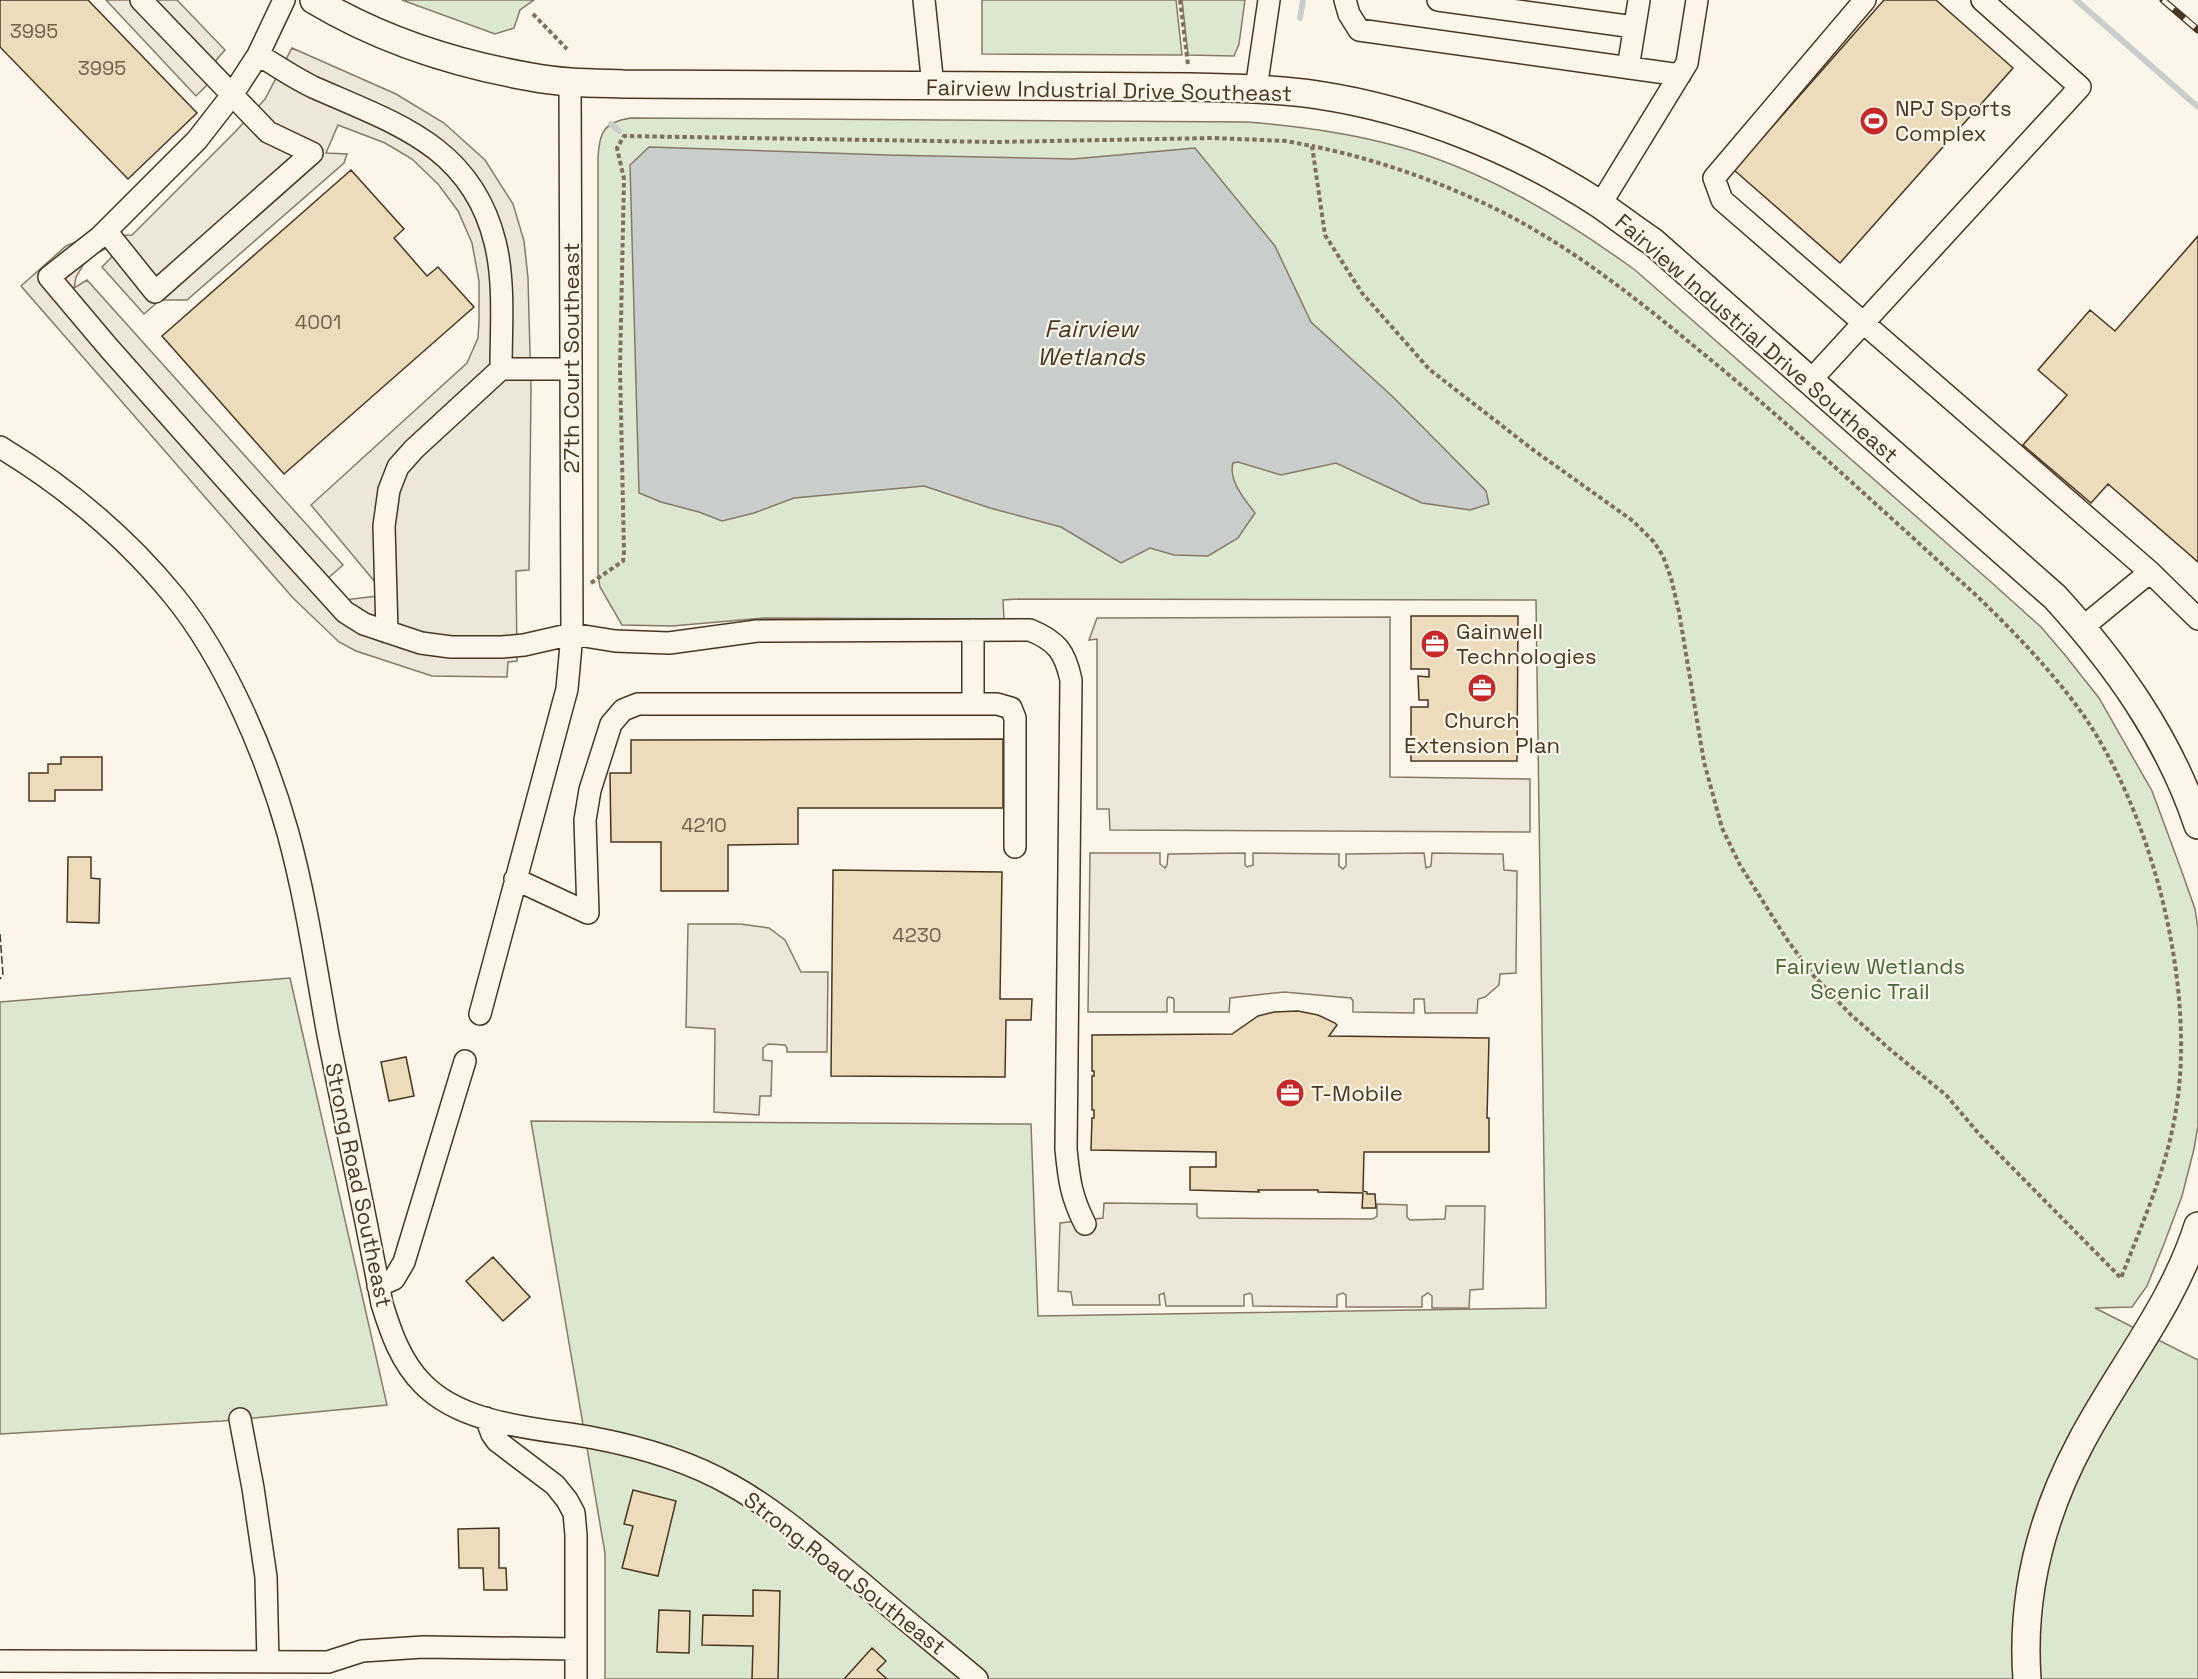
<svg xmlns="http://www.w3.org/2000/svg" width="2198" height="1679" viewBox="0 0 2198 1679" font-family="'Space Grotesk',sans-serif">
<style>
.green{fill:#dce7d0;stroke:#887966;stroke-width:1.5}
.parking{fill:#ede7d9;stroke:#887966;stroke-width:1.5;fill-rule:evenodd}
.water{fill:#c9cecd;stroke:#887966;stroke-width:1.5}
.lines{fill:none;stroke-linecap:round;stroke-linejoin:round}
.stream{stroke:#c9cecd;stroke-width:6}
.building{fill:#ecdcbc;stroke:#4a3520;stroke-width:1.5}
.minor-casing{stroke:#4a3520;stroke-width:24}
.major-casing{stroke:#4a3520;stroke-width:30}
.path{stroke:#7f6f5c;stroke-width:4;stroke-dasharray:4.5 3;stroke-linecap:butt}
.minor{stroke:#fbf6e9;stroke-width:21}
.major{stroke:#fbf6e9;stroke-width:27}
.rail-casing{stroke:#4a3520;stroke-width:7}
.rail{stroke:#fbf6e9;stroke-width:4.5;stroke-dasharray:14;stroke-linecap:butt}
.fence{stroke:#4a3520;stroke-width:1.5;stroke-dasharray:8 3;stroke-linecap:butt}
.labels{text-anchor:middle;stroke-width:4.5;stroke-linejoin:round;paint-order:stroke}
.number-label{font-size:20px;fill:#725f47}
.street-label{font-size:22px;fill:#4a3520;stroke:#fbf6e9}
.poi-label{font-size:22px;fill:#4a3520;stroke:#fbf6e9;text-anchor:start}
.park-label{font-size:22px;fill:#436837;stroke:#fbf6e9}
.water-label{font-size:24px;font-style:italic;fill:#4a3520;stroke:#fbf6e9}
</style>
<rect width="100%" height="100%" fill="#fbf6e9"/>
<!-- green -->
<path class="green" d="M402,0H534L520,10L514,28L495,34Z
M982,0H1176L1182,55L982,54Z
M1182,0H1245L1239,44L1234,56L1188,55Z
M631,118L1247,122C1299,126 1350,133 1400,147C1486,171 1563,218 1635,270L1991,582L2041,627L2065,655L2099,698L2152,791L2182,872L2195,909L2198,929V1126L2194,1149L2182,1196L2164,1244L2147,1286L2132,1307L2095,1308L2198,1360V1679H605V1553L531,1121L1031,1124L1038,1316L1546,1308L1536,600L1019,599L1003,600L1004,619L764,618L672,626L622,625L600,587L598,575V158C599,132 604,122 631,118Z
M290,978L387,1405L222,1421L0,1434V1002Z"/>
<!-- parking -->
<path class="parking" d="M106,0H177L225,50L217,59L207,85L196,96Z
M292,48L396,94L444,123L485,160L513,204L524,241L528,278L531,390L529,570L516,571L517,661L508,662L507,677L432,676L356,651L339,642L293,598L21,286L66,246L88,237L132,235L236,131L265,99ZM338,125L385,143L412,159L438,184L458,211L472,243L479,281V321L478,338L467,363L311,505L380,588L378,596L344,600L326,580L343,565L87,280L74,288L76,277L83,265L95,254L107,248L112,253L111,258L102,267L144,314L160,300H187L344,163L347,154L326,153Z
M1390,617V777L1530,779V832L1110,830L1109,809H1097V639L1089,640L1097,618Z
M1090,853H1160V864L1165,868L1167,865L1168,854L1245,853V865L1247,867L1253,865V853L1339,854V866L1343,869L1346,866V854L1424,853L1426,868L1431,866L1432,853L1503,854L1504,870L1517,871L1516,973L1500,974L1499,985L1485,997L1478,999L1477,1013H1425L1424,999H1414V1013L1353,1012V1001L1351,998L1284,992L1230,998L1229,1012H1174V1000L1173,998L1168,997L1167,1000V1012H1088Z
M688,924H740L769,928L785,940L801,972H828L827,1052H787V1048L785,1045L768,1044L763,1048V1060L772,1061L771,1096H760L759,1115L714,1112L715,1029L686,1027Z
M1104,1203L1197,1204V1216L1199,1218L1373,1219L1377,1216V1204L1407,1205V1217L1410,1220L1445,1219L1446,1206H1485L1483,1289L1470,1290L1469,1308H1432V1296L1428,1293L1422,1297V1307H1346V1295L1343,1293L1337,1295V1307L1253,1306L1252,1295L1250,1293L1244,1295V1306H1166L1164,1293L1159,1295L1160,1305H1073L1071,1292L1058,1291L1060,1223L1103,1218Z"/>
<!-- water -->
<path class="water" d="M649,147L887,155L1073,159L1195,148L1275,246L1311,322L1392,396L1486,491L1489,504L1470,510L1422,503L1336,463L1281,475L1238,462L1233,463C1228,480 1245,500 1255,513L1238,538L1208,556L1174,555L1150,548L1121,563L1061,527L990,508L924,486L794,498L754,513L722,521L699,512L661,502L639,493L630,165Z"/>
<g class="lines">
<!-- stream -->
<path class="stream" d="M2076,0L2198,107
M1300,18L1303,0
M611,124L619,131"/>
</g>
<!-- building -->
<path class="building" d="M0,0H88L197,113L128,179L0,47Z
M1884,0H1936L2013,68L1840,263L1734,170Z
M351,170L404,229L394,238L427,276L438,267L474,307L284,474L162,336Z
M2198,236V562L2108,484L2091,503L2023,445L2067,395L2038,370L2090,310L2115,331Z
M1411,616H1518L1517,761H1411V707H1428V700H1419L1418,676L1429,677V669H1411Z
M1003,739V808H798V844L728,845V891H661V842H611L610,773H631V740Z
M61,757H102V790H55V801H29V773H48V764H61Z
M68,857H91V878L100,879L99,923L67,922Z
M833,870L1002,872L1000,999H1032L1031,1020H1006L1005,1077L831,1076Z
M1298,1011L1318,1015L1335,1023L1337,1025L1329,1036L1489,1038L1487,1118H1489V1152H1364L1363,1191L1367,1192V1194H1375L1376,1208H1362L1363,1193L1318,1192V1190H1258L1259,1192L1190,1190V1167H1216V1152L1091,1150L1092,1118H1094V1110H1092V1076H1094V1071H1092V1035L1232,1034L1258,1016L1274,1012Z
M406,1057L414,1096L389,1101L381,1062Z
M493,1257L530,1297L503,1321L466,1281Z
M633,1490L676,1501L658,1576L622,1568L633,1526L624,1524Z
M499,1528V1568H506L507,1590H484L483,1568H459L458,1529Z
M753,1590L780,1591L778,1679H752L753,1646L702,1645L703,1615L753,1616Z
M659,1610L690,1611L689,1653L657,1652Z
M872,1648L886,1661L877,1670L887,1679H846L845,1678Z"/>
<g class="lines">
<!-- minor casing -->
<g class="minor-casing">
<path id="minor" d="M284,0L258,55L232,95L197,140L100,237L49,277L108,347L268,527L345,612L364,624L421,643L451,647H502L524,645L572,634L615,641L669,643L757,631L1030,630C1057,641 1065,652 1071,680L1066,1149C1069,1180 1071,1196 1085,1224
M924,0L933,86
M1345,0L1349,14L1359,30L1680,75
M1438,0L1634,27
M1865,0L1714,178L1722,200L2150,572L2083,627
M258,55C276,65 294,78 313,87C394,123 471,145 495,242C505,282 501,328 501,369
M1628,68L1639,0
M1256,89L1269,0
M1600,205L1687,63L1697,0
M106,231L155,292L312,153L268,132L141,0
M1810,381L2080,87L1982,0
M0,447C66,487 125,536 174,596C226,660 266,755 288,833C306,899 316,968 328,1035C346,1125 365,1214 382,1304C391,1333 401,1362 423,1384C464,1426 539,1428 594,1438C641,1447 689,1461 731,1485C778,1511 820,1549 862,1583C900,1616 939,1647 977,1679
M2150,572L2198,619
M387,632L384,526L389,490L398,467L414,449L501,369H571
M973,704V630
M515,879L588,913L585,820L590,790L611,724L623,710L638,704H997L1011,708L1015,718V847
M480,1014L567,689L572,634L570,82
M378,1286L394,1279L404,1262L465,1061
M486,1418L492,1434L497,1441L555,1485L567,1500L574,1513L576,1535V1679
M240,1419L253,1488L266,1577L268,1662
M0,1661L328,1662L362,1651L423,1647L576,1649"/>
</g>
<!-- major casing -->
<g class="major-casing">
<path id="major" d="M314,0C379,39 456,64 531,77C561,83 592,83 623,84L1190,87C1233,88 1276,89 1318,95C1417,110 1517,150 1601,205C1618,217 1635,230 1653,242L2055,597C2116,664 2169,738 2198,825
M2027,1679C2021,1596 2042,1515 2081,1442C2120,1368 2172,1307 2198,1226"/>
</g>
<!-- path -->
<path class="path" d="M1180,0L1188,65
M533,14L567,49
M591,583L623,561L624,552L620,368L624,179L617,148L624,136L996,142L1213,138L1286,141L1312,146L1325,235L1362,293L1429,369L1532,449L1633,521L1654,542L1663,556L1671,578L1679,612L1704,762L1722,828L1740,865L1786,938L1813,975L1849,1013L1893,1052L1946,1095L1980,1135L2121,1278C2142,1224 2167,1168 2176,1110C2197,986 2151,805 2076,705C2047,666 2013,631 1978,597C1886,514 1796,429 1700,351C1637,299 1573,248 1500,211C1441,182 1376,159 1312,146"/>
<!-- minor -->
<use href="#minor" class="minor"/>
<!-- major -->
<use href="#major" class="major"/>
<!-- rail casing -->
<g class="rail-casing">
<path id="rail" d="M2163,0L2198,30"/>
</g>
<!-- rail -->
<use href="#rail" class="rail"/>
<!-- fence -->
<path class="fence" d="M0,934L3,975L0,979"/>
</g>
<!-- icons -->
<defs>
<g id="stadium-disc" transform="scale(1.5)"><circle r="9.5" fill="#c62828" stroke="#fbf6e9"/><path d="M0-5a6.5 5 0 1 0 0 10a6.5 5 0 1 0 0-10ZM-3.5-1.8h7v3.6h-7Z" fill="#fff"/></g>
<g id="office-disc" transform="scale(1.5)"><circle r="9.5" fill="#c62828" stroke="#fbf6e9"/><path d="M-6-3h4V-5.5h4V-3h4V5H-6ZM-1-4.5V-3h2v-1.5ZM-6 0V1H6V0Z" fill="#fff"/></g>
</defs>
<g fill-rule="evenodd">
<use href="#stadium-disc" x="1874" y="121"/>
<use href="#office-disc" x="1435" y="644"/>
<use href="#office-disc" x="1482" y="688"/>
<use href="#office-disc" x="1290" y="1093"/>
</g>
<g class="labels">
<!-- number labels -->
<g class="number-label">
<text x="34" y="38">3995</text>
<text x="102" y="75">3995</text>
<text x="318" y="329">4001</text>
<text x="704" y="832">4210</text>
<text x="917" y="942">4230</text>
</g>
<!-- street labels -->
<g class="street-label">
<text transform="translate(1109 90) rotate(1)" y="8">Fairview Industrial Drive Southeast</text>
<text transform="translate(1757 338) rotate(41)" y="8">Fairview Industrial Drive Southeast</text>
<text transform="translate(571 358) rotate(-90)" y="8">27th Court Southeast</text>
<text transform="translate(359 1185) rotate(78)" y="8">Strong Road Southeast</text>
<text transform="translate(845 1573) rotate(38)" y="8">Strong Road Southeast</text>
</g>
<!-- poi labels -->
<g class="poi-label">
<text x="1895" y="116">NPJ Sports<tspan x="1895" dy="25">Complex</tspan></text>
<text x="1456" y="639">Gainwell<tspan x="1456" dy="25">Technologies</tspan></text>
<text x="1482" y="728" text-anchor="middle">Church<tspan x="1482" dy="25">Extension Plan</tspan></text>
<text x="1311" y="1101">T-Mobile</text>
</g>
<!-- park labels -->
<g class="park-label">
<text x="1870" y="974">Fairview Wetlands<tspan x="1870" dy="25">Scenic Trail</tspan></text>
</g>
<!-- water labels -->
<g class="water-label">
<text x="1091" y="337">Fairview<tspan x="1091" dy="28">Wetlands</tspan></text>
</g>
</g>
</svg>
